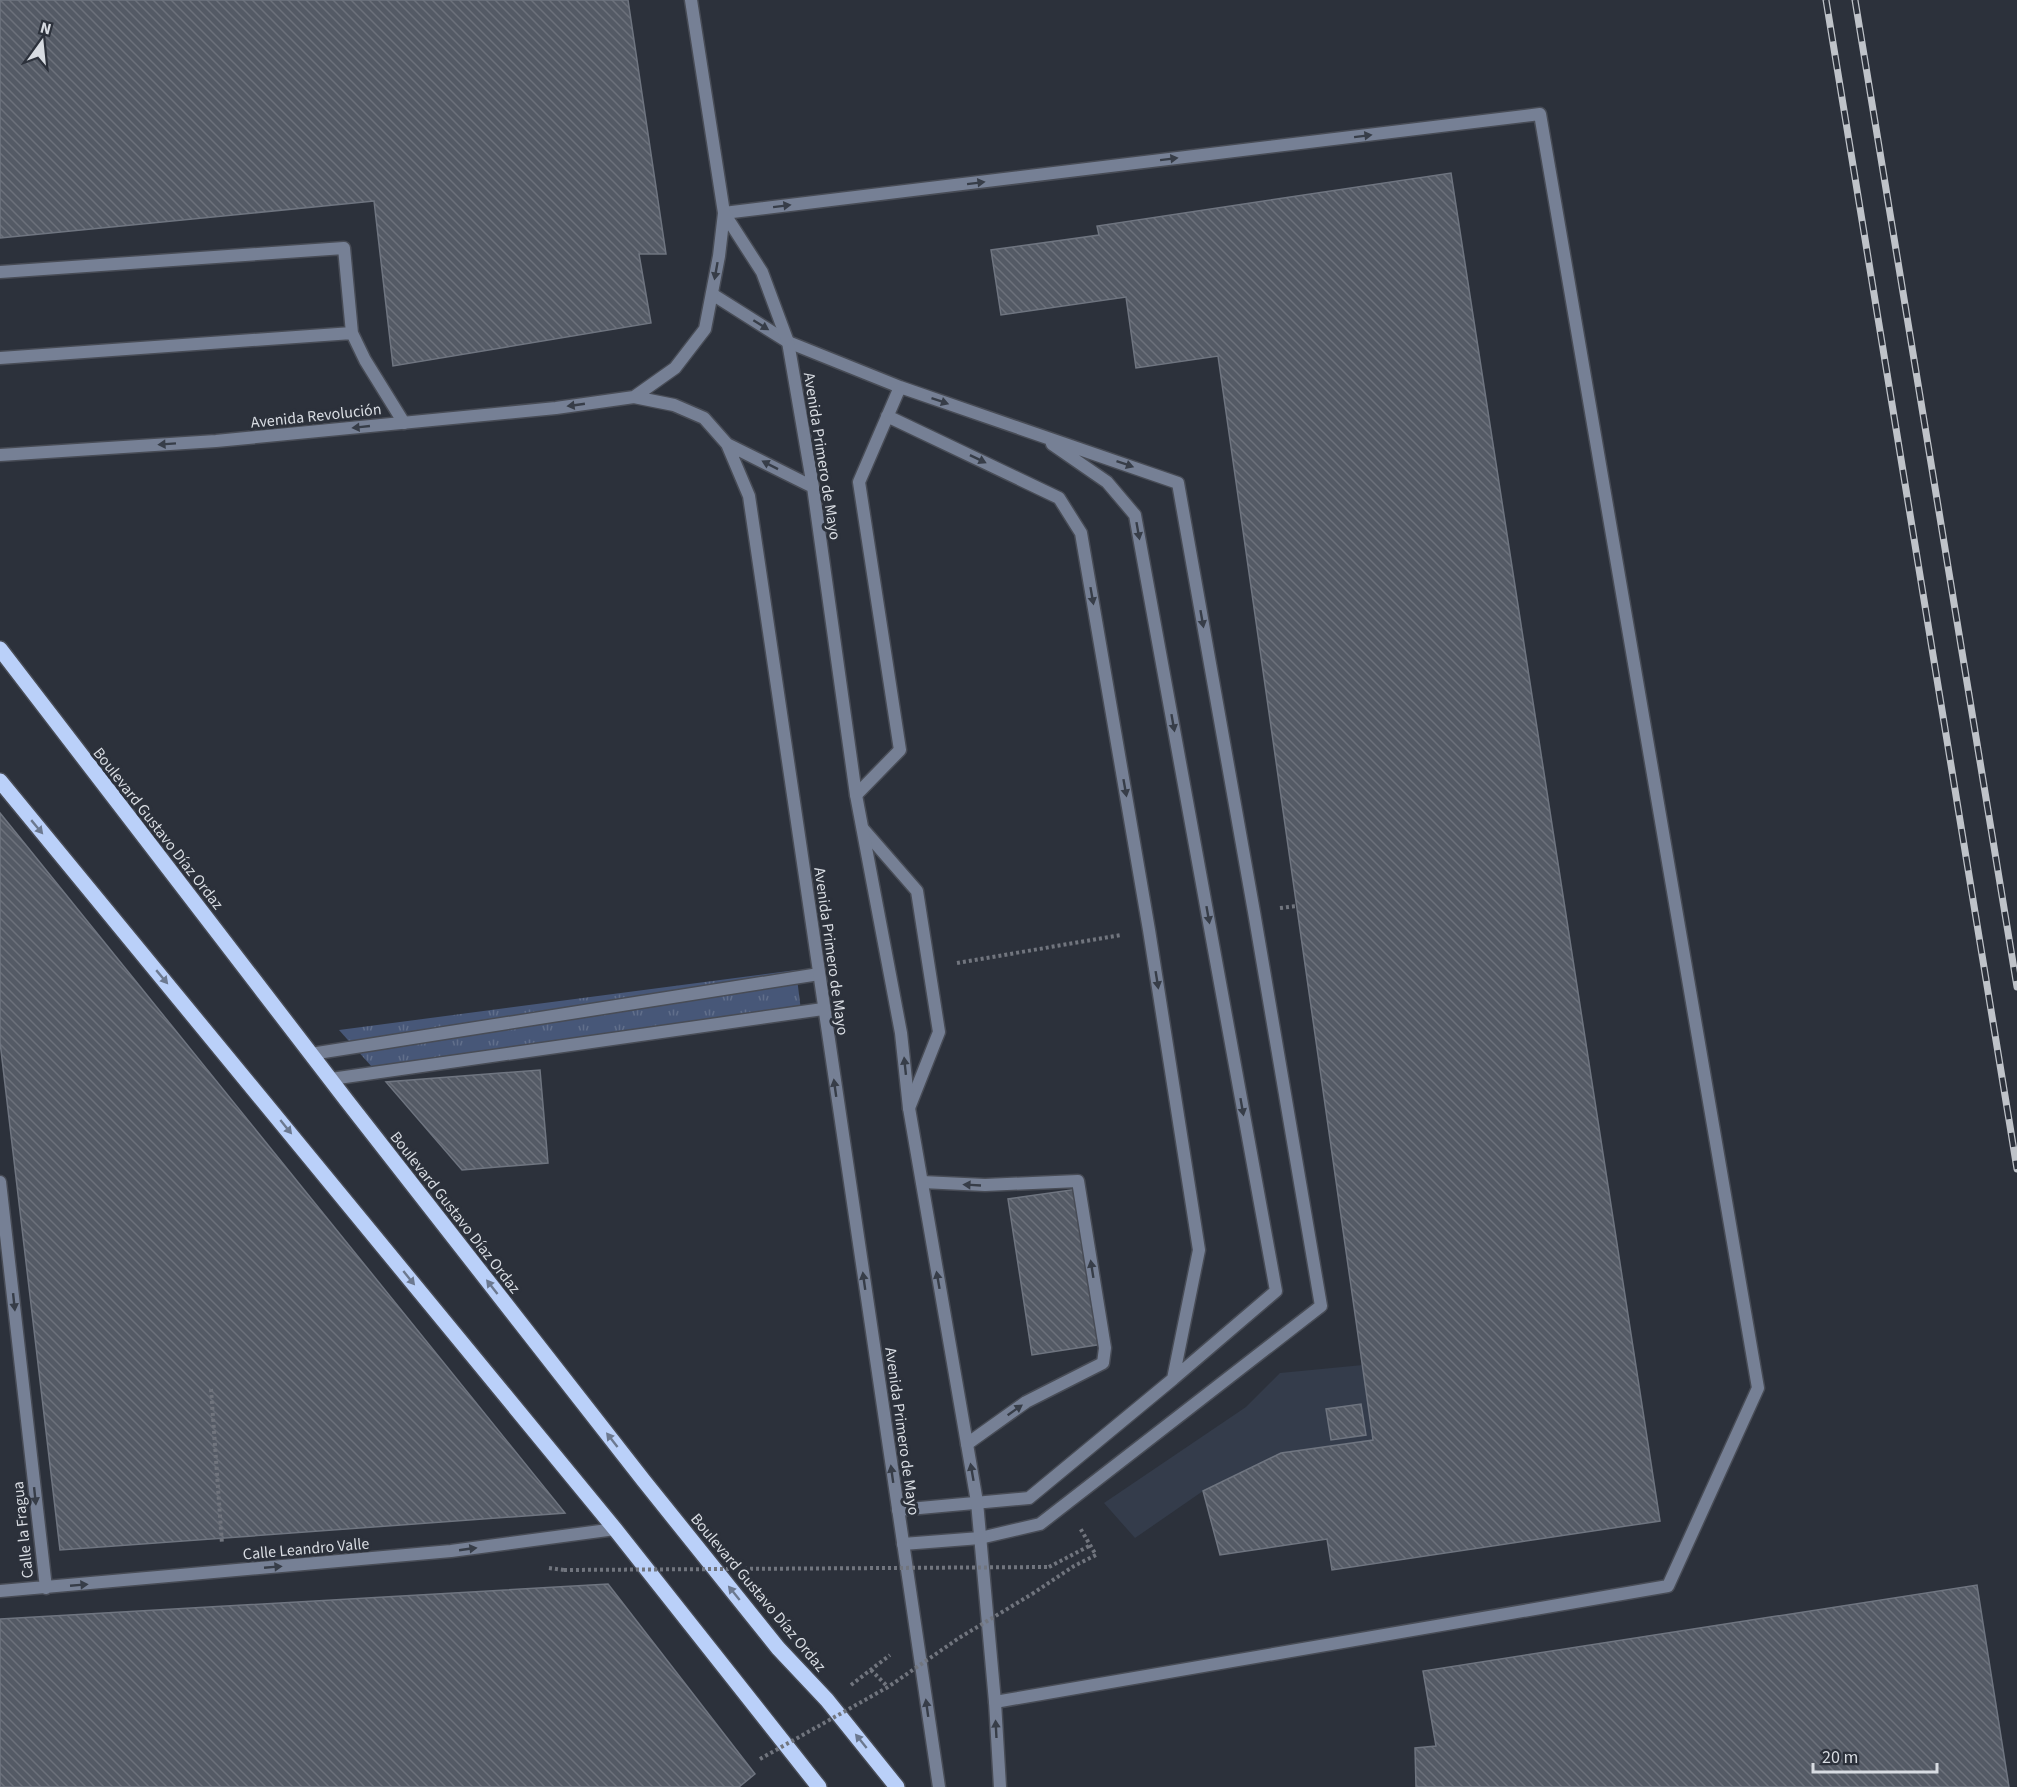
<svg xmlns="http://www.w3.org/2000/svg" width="2017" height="1787" viewBox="0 0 2017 1787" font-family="'Source Sans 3',sans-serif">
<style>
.built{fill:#343c4b}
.park{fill:url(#park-tufts)}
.building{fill:url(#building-back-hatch);stroke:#6f7580;stroke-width:1.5}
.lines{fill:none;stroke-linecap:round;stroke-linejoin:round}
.service-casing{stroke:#484c56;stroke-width:15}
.pedestrian-casing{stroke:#484c56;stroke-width:15}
.minor-casing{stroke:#484c56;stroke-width:15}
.tertiary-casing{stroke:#484c56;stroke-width:15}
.primary-casing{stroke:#484c56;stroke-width:18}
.path{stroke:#71757e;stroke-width:4;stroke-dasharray:3 3;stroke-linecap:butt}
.service{stroke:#768095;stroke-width:12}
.pedestrian{stroke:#768095;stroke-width:12}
.minor{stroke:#768095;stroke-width:12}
.tertiary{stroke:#768095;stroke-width:12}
.primary{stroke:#bad0f9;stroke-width:15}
.rail-casing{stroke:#bfc3c9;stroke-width:7}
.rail{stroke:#2c313b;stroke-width:4.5;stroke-dasharray:14;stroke-linecap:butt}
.path-bridge{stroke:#71757e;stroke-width:4;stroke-dasharray:3 3;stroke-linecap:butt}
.oneway{fill:#373d48}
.oneway2{fill:#6c7990}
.labels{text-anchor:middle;stroke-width:6;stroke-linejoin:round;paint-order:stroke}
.street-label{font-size:16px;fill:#d8dce2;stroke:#2c313b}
</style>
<defs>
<pattern id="park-tufts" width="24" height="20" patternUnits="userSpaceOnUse" patternTransform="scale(1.5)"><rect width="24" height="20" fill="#475778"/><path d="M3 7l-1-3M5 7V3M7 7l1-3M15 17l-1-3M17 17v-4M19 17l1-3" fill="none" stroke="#616f8b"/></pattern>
<pattern id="building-back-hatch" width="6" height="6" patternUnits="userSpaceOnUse" patternTransform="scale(1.5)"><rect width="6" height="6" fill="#545a65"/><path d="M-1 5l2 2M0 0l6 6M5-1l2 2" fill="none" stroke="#6c717b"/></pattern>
</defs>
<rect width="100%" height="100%" fill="#2c313b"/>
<!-- built -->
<path class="built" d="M1363,1365L1373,1440L1281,1453L1203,1491L1135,1538L1104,1503L1246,1407L1280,1373Z"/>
<!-- park -->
<path class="park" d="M796,970L802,1019L380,1076L339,1030Z"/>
<!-- building -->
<path class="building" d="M0,0H628L666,254H639L651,323L393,366L374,201L0,238Z
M1451,173L1660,1521L1332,1570L1327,1539L1220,1555L1203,1491L1281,1453L1373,1440L1218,356L1136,368L1126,297L1001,315L991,250L1099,235L1097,226Z
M0,813L565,1513L60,1550L0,1042Z
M540,1070L548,1163L462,1170L386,1082Z
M1078,1189L1103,1344L1032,1355L1008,1199Z
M1361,1404L1366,1435L1331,1440L1326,1409Z
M608,1584L755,1774L739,1787H0V1619Z
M1977,1585L2009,1787H1416L1415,1748L1436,1746L1423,1671Z"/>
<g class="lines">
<!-- service casing -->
<g class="service-casing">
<path id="service" d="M724,213L1540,114L1758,1388L1668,1586L995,1702
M0,272L344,248L352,333L365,360L404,423
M712,294L788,342L900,387L1178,483L1254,912L1321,1306L1040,1524L980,1538L903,1544
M0,358L352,333
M887,416L1059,498L1081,533L1149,930L1199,1250L1173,1379L1029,1498L898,1510
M1052,444L1107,482L1135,515L1276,1291L1173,1379
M856,795L900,750L859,482L900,387
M863,829L917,891L939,1032L909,1108
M922,1182L985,1185L1078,1181L1105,1348L1103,1363L1026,1402L967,1444"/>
</g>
<!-- pedestrian casing -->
<g class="pedestrian-casing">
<path id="pedestrian" d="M311,1054L819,974
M331,1079L823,1009"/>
</g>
<!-- minor casing -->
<g class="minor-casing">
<path id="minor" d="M0,1182L46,1588
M0,1591L451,1551L615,1529"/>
</g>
<!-- tertiary casing -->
<g class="tertiary-casing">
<path id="tertiary" d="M724,213L762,272L788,342L813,487L856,795L901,1033L909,1108L977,1502L995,1702L1000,1787
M634,397L675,368L705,329L719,256L724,213L691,0
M727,444L813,487
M0,455L216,441L556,408L634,397L674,405L704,418L727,444L749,496L939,1787"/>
</g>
<!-- primary casing -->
<g class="primary-casing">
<path id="primary" d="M0,649L347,1101L644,1481L778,1648L827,1700L897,1787
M0,781L615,1529L819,1787"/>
</g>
<!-- path -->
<path class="path" d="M1280,908L1297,906
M957,963L1121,935
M211,1389L222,1544
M1049,1567L1091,1545
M549,1568L564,1570
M1032,1594L1074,1566L1096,1555L1080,1528
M871,1670L888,1687
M851,1685L890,1655"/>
<!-- service -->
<use href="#service" class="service"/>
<!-- pedestrian -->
<use href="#pedestrian" class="pedestrian"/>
<!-- minor -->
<use href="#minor" class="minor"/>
<!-- tertiary -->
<use href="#tertiary" class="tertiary"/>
<!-- primary -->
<use href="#primary" class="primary"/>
<!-- rail casing -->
<g class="rail-casing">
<path id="rail" d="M1826,0L2017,1169
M1855,0L2017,987"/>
</g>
<!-- rail -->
<use href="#rail" class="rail"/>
<!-- path-bridge -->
<path class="path-bridge" d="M564,1570L1049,1567
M760,1759L888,1687L959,1638L1032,1594"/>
</g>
<!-- one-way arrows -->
<defs><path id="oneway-solid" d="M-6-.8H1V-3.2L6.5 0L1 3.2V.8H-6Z" transform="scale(1.5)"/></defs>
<g class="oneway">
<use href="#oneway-solid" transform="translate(1363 136) rotate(-7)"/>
<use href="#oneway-solid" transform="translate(1169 159) rotate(-7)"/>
<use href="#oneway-solid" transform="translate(976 183) rotate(-7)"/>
<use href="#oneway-solid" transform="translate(782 206) rotate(-7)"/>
<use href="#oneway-solid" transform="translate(716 271) rotate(100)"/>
<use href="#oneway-solid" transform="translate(761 325) rotate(32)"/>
<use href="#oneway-solid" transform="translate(940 401) rotate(19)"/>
<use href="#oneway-solid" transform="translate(576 405) rotate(172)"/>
<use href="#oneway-solid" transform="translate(361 427) rotate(174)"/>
<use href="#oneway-solid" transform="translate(167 444) rotate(176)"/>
<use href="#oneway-solid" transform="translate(978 459) rotate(26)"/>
<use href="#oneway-solid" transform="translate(1125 464) rotate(19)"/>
<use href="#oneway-solid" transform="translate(770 465) rotate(-153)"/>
<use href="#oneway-solid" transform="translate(1138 531) rotate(80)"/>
<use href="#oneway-solid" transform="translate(1092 596) rotate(80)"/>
<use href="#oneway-solid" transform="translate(1202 619) rotate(80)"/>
<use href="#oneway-solid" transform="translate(1173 723) rotate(80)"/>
<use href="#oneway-solid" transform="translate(1125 788) rotate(80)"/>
<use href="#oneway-solid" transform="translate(1208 915) rotate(80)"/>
<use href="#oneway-solid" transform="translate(1157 980) rotate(81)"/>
<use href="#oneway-solid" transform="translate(905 1066) rotate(-96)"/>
<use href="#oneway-solid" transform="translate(835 1088) rotate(-98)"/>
<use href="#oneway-solid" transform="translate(1242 1107) rotate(80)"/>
<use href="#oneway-solid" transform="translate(972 1185) rotate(-177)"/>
<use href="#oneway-solid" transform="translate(1092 1269) rotate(-99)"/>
<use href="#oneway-solid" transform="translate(938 1280) rotate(-100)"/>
<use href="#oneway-solid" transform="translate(864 1281) rotate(-98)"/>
<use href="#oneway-solid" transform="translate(14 1302) rotate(84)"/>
<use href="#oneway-solid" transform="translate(1015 1410) rotate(-35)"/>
<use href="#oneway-solid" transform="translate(972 1472) rotate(-100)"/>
<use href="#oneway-solid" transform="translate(892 1474) rotate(-98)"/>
<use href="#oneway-solid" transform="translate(35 1496) rotate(84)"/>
<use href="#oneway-solid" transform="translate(468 1549) rotate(-8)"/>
<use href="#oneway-solid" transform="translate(273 1567) rotate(-5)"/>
<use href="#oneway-solid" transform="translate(79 1585) rotate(-5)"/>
<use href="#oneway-solid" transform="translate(927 1708) rotate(-98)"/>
<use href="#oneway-solid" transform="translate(996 1729) rotate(-93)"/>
</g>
<g class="oneway2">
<use href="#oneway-solid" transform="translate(37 827) rotate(50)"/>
<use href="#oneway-solid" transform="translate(162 977) rotate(50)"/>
<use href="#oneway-solid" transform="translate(286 1127) rotate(51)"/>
<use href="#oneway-solid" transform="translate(409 1278) rotate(51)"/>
<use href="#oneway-solid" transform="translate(492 1287) rotate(-128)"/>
<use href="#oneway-solid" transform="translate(612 1440) rotate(-128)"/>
<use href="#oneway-solid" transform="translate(734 1593) rotate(-129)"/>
<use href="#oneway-solid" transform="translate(861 1741) rotate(-129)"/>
</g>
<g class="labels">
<!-- street labels -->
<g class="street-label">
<text transform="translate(316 415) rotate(-6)" y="6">Avenida Revolución</text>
<text transform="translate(823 456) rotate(81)" y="6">Avenida Primero de Mayo</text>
<text transform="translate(159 828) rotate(52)" y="6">Boulevard Gustavo Díaz Ordaz</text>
<text transform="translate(832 951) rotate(82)" y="6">Avenida Primero de Mayo</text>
<text transform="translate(456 1212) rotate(52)" y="6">Boulevard Gustavo Díaz Ordaz</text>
<text transform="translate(903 1431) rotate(82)" y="6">Avenida Primero de Mayo</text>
<text transform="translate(22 1530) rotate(-96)" y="6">Calle la Fragua</text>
<text transform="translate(306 1548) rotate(-5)" y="6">Calle Leandro Valle</text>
<text transform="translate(759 1592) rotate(50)" y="6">Boulevard Gustavo Díaz Ordaz</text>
</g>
</g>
<!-- north arrow -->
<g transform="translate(42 42) rotate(15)" stroke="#2c313b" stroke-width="4.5" paint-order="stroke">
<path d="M0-4.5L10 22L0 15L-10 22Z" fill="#d8dce2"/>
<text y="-9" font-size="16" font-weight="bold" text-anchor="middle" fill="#d8dce2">N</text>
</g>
<!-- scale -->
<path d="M1813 1763v9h124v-9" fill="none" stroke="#d8dce2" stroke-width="3"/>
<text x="1822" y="1763" font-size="18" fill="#d8dce2" stroke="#2c313b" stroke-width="4.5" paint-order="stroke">20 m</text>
</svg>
